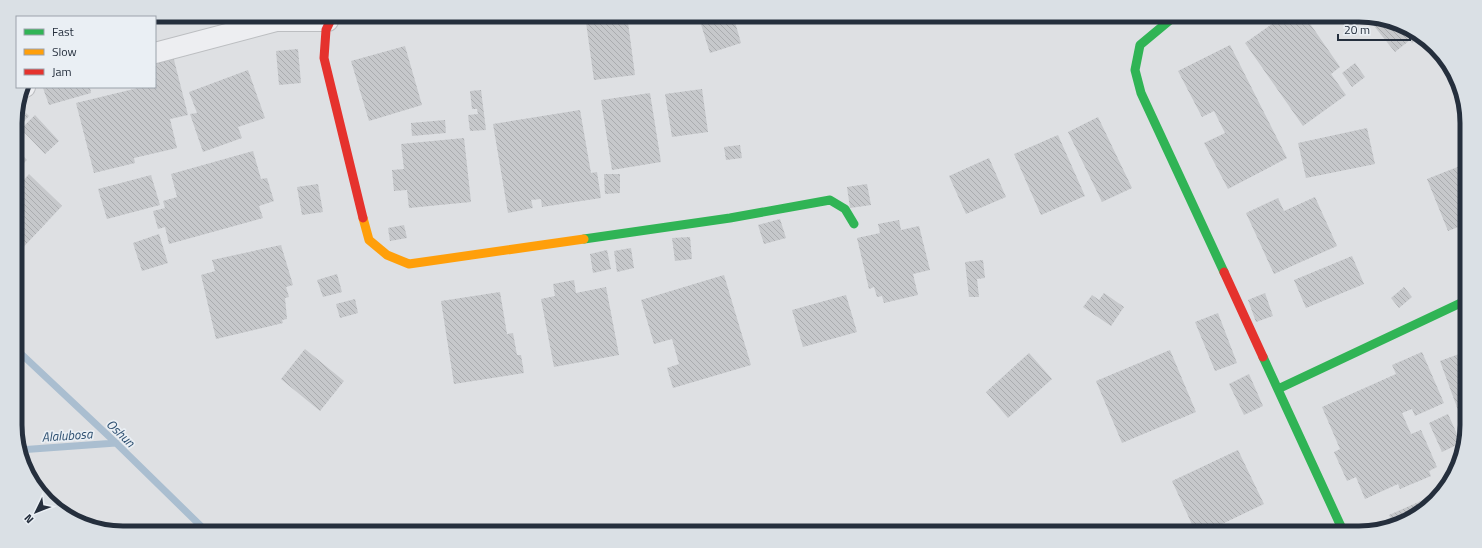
<svg xmlns="http://www.w3.org/2000/svg" width="1482" height="548" viewBox="0 0 1482 548" font-family="'Titillium Web',sans-serif">
<style>
.lines{fill:none;stroke-linecap:round;stroke-linejoin:round}
.stream{stroke:#aabed0;stroke-width:7}
.building{fill:url(#building-back-hatch)}
.street-casing{stroke:#bcbec1;stroke-width:22}
.street{stroke:#edeef1;stroke-width:20}
.fast{stroke:#30b455;stroke-width:9}
.slow{stroke:#ff9f0a;stroke-width:9}
.jam{stroke:#e5322d;stroke-width:9}
.labels{text-anchor:middle;stroke-width:3.5;stroke-linejoin:round;paint-order:stroke}
.water-label{font-size:13px;font-style:italic;fill:#2e5071;stroke:#eaeff4}
.rim{fill:none;stroke:#252f3d;stroke-width:5}
</style>
<defs>
<pattern id="building-back-hatch" width="6" height="6" patternUnits="userSpaceOnUse"><rect width="6" height="6" fill="#c6c8cb"/><path d="M-1 5l2 2M0 0l6 6M5-1l2 2" fill="none" stroke="#aaacaf"/></pattern>
</defs>
<rect width="100%" height="100%" fill="#dee0e3"/>
<g class="lines">
<!-- stream -->
<path class="stream" d="M17,350L116,443L208,533
M19,450L116,443"/>
</g>
<!-- building -->
<path class="building" d="M123,15H150L147,17H116Z
M585,15H627L635,75L594,80Z
M698,15H733L741,43L710,53Z
M1285,15H1304L1340,67L1331,74L1346,95L1303,126L1245,43Z
M1366,16L1394,21L1419,38L1412,43L1410,40L1395,52Z
M1230,45L1287,158L1228,189L1204,143L1225,133L1214,111L1202,117L1178,71Z
M405,46L422,105L369,121L351,61Z
M298,49L301,83L279,85L276,51Z
M173,56L188,115L170,119L177,148L134,158L135,163L94,173L76,103L142,87H155V61Z
M1355,63L1365,77L1352,87L1342,73Z
M248,70L265,118L238,127L242,138L203,152L190,114L197,113L189,92Z
M46,87H90L91,93L49,105L43,88Z
M702,89L708,132L672,137L665,94Z
M481,90L486,130L470,131L468,115L478,114L477,109H472L470,91Z
M650,93L661,162L612,170L601,100Z
M18,105L29,116L18,127L15,124V116Z
M580,110L591,173L597,172L601,198L542,207L541,199L531,200L533,208L508,213L493,124Z
M35,115L59,141L45,154L21,129Z
M1098,117L1132,188L1102,202L1068,132Z
M445,120L446,133L412,136L411,123Z
M1367,128L1375,164L1306,178L1298,143Z
M1058,135L1085,196L1041,215L1014,154Z
M464,138L471,202L409,208L407,190L394,191L392,170L404,169L401,144Z
M740,145L742,158L726,160L724,147Z
M15,147L27,160L16,170Z
M253,151L261,179L267,178L274,201L259,206L263,218L169,244L165,227L158,229L153,211L165,208L163,201L177,197L171,174Z
M989,158L1006,197L966,214L949,176Z
M1460,166L1466,182V224L1448,231L1427,179Z
M29,174L62,206L16,255V189Z
M604,174H620V193L605,194Z
M151,175L160,205L107,219L98,189Z
M318,184L323,212L302,215L297,187Z
M867,184L871,205L850,208L847,187Z
M1315,197L1337,246L1274,274L1246,213L1278,198L1284,211Z
M780,219L786,238L764,244L758,225Z
M899,220L901,230L919,226L930,270L913,274L918,295L884,303L882,296L877,297L874,287L869,289L857,238L880,233L878,224Z
M404,225L407,238L390,241L388,228Z
M159,234L168,263L142,271L133,243Z
M690,237L692,259L675,261L672,238Z
M281,245L293,285L286,287L289,297L285,298L287,319L282,320L283,323L216,339L201,275L215,271L212,260Z
M631,248L634,268L617,272L614,251Z
M607,250L611,269L593,273L590,254Z
M1352,256L1364,284L1306,308L1294,280Z
M983,260L985,278L977,279L979,297H969L965,262Z
M337,274L342,292L323,297L317,280Z
M724,275L751,365L673,388L667,368L679,364L672,339L654,344L641,300Z
M574,280L576,293L606,287L619,355L554,367L541,299L555,296L553,284Z
M1404,287L1412,297L1399,308L1391,298Z
M500,292L507,334L513,333L517,355H521L524,373L454,384L441,301Z
M1104,293L1124,307L1111,326L1083,307L1092,295L1099,300Z
M1265,293L1273,316L1256,322L1248,300Z
M846,295L857,332L803,347L792,310Z
M355,299L358,313L340,318L336,304Z
M1218,313L1237,363L1215,371L1195,322Z
M305,349L344,381L320,411L281,379Z
M1170,350L1196,412L1122,443L1096,381Z
M1467,351V425L1466,432L1440,361Z
M1422,352L1444,403L1415,416L1412,409L1402,413L1411,434L1421,430L1437,467L1429,471L1431,476L1400,489L1398,484L1365,499L1356,477L1347,481L1334,452L1340,449L1322,407L1396,374L1392,365Z
M1029,353L1052,379L1008,418L986,392Z
M1249,374L1263,406L1244,415L1229,384Z
M1448,414L1461,443L1442,452L1429,423Z
M1238,450L1264,504L1203,533H1196L1172,481Z
M1437,494L1425,511L1393,523L1389,515Z"/>
<g class="lines">
<!-- street casing -->
<g class="street-casing">
<path id="street" d="M155,53L276,21H328
M23,88L25,87"/>
</g>
<!-- street -->
<use href="#street" class="street"/>
<!-- fast -->
<path class="fast" d="M1176,15L1140,45L1135,70L1141,93L1224,272
M584,239L730,218L830,200L845,209L854,224
M1263,357L1344,533
M1278,389L1467,300"/>
<!-- slow -->
<path class="slow" d="M363,218L369,240L387,255L409,264L584,239"/>
<!-- jam -->
<path class="jam" d="M333,15L326,30L324,58L363,218
M1224,272L1263,357"/>
</g>
<g class="labels">
<!-- water labels -->
<g class="water-label">
<text transform="translate(121 433) rotate(44)" y="5">Oshun</text>
<text transform="translate(67 435) rotate(-4)" y="5">Alalubosa</text>
</g>
</g>
<!-- crop -->
<path d="M0 0H1482V548H0ZM123 22H1359A101 101 0 0 1 1460 123V425A101 101 0 0 1 1359 526H123A101 101 0 0 1 22 425V123A101 101 0 0 1 123 22Z" fill="#dae0e5" fill-rule="evenodd"/>
<path class="rim" d="M123 22H1359A101 101 0 0 1 1460 123V425A101 101 0 0 1 1359 526H123A101 101 0 0 1 22 425V123A101 101 0 0 1 123 22Z"/>
<!-- legend -->
<rect x="16" y="16" width="140" height="72" fill="#eaeff4" stroke="#9ba2ab"/>
<rect x="24" y="29" width="20" height="6" fill="#30b455" stroke="#9ba2ab"/>
<text x="52" y="36" font-size="12" fill="#252f3d">Fast</text>
<rect x="24" y="49" width="20" height="6" fill="#ff9f0a" stroke="#9ba2ab"/>
<text x="52" y="56" font-size="12" fill="#252f3d">Slow</text>
<rect x="24" y="69" width="20" height="6" fill="#e5322d" stroke="#9ba2ab"/>
<text x="52" y="76" font-size="12" fill="#252f3d">Jam</text>
<!-- north arrow -->
<g transform="translate(36 512) rotate(227)" stroke="#eaeff4" stroke-width="3" paint-order="stroke">
<path d="M0-3L7 15L0 10L-7 15Z" fill="#252f3d"/>
<text y="-6" font-size="11" font-weight="bold" text-anchor="middle" fill="#252f3d">N</text>
</g>
<!-- scale -->
<path d="M1338 34v6h72v-6" fill="none" stroke="#252f3d" stroke-width="2"/>
<text x="1344" y="34" font-size="12" fill="#252f3d" stroke="#eaeff4" stroke-width="3" paint-order="stroke">20 m</text>
</svg>
